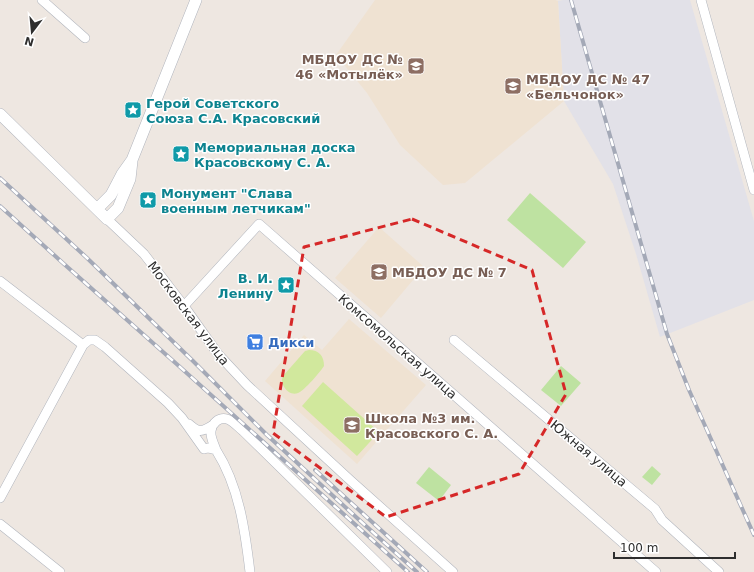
<svg xmlns="http://www.w3.org/2000/svg" width="754" height="572" viewBox="0 0 754 572" font-family="'DejaVu Sans',sans-serif">
<style>
.industrial{fill:#e2e1e8}
.education{fill:#efe2d2}
.green{fill:#bee2a1}
.pitch{fill:#d1e89d}
.lines{fill:none;stroke-linecap:round;stroke-linejoin:round}
.minor-casing{stroke:#b1b5bd;stroke-width:10}
.tertiary-casing{stroke:#b1b5bd;stroke-width:12}
.minor{stroke:#fff;stroke-width:9}
.tertiary{stroke:#fff;stroke-width:11}
.rail-casing{stroke:#a4a9b7;stroke-width:4}
.rail{stroke:#fff;stroke-width:2.5;stroke-dasharray:8;stroke-linecap:butt}
.marked{fill:none;stroke:#d62828;stroke-width:3;stroke-dasharray:8 5;stroke-linejoin:round}
.labels{text-anchor:middle;stroke-width:3;stroke-linejoin:round;paint-order:stroke}
.education-label{font-size:13px;font-weight:bold;fill:#785e54;stroke:#fff;text-anchor:start}
.culture-label{font-size:13px;font-weight:bold;fill:#0d838f;stroke:#fff;text-anchor:start}
.street-label{font-size:13px;fill:#2e2e2e;stroke:#fff}
.shop-label{font-size:13px;font-weight:bold;fill:#366cbe;stroke:#fff;text-anchor:start}
</style>
<rect width="100%" height="100%" fill="#eee7e1"/>
<!-- industrial -->
<path class="industrial" d="M563,0H690L754,221V300L660,337L636,254L613,184L564,101L558,1Z"/>
<!-- education -->
<path class="education" d="M375,0H555L558,1L564,101L465,183L443,185L400,145L367,93L336,55Z
M379,227L424,267L381,318L335,278Z
M349,319L426,385L357,464L265,381L304,335L322,350Z"/>
<!-- green -->
<path class="green" d="M530,193L586,242L563,268L507,220Z
M561,366L581,383L561,406L541,390Z
M652,466L661,474L652,485L642,477Z
M429,467L451,485L439,501L416,483Z"/>
<!-- pitch -->
<path class="pitch" d="M309,350C319,350 324,356 324,366C321,371 304,391 298,393C289,397 279,384 283,376L305,351Z
M323,382L379,432L357,456L302,406Z"/>
<g class="lines">
<!-- minor casing -->
<g class="minor-casing">
<path id="minor" d="M42,0L85,38
M701,0L754,190
M107,219L144,254L184,306L218,354L247,385L350,480L453,572
M0,281L83,345
M184,306L259,224L656,572
M454,340L655,509L662,520L719,572
M189,424C199,433 202,432 213,425
M216,450C214,444 210,437 211,431C212,423 219,417 227,419C233,421 238,427 243,431L387,572
M0,498L83,345L89,340H95L105,347L168,403L182,418L204,449L208,448L216,450C239,486 245,530 250,572
M0,524L60,572"/>
</g>
<!-- tertiary casing -->
<g class="tertiary-casing">
<path id="tertiary" d="M0,114L107,219L118,208L130,179L132,161
M97,209L111,195L122,174L132,160L196,0"/>
</g>
<!-- minor -->
<use href="#minor" class="minor"/>
<!-- tertiary -->
<use href="#tertiary" class="tertiary"/>
<!-- rail casing -->
<g class="rail-casing">
<path id="rail" d="M571,0L667,334L689,390L754,535
M0,178L87,258L193,361L267,435L356,517L417,572
M0,206L64,264L180,367L408,572
M315,470L427,572"/>
</g>
<!-- rail -->
<use href="#rail" class="rail"/>
</g>
<!-- marked area -->
<path class="marked" d="M412,219L532,270L566,394L519,474L386,517L273,433L304,247Z"/>
<!-- icons -->
<defs>
<g id="school-square" transform="scale(0.9)"><rect x="-9" y="-9" width="18" height="18" rx="4" fill="#8d6e63" stroke="#fff"/><path d="M0-5L7-2L0 1L-7-2ZM-4 1L0 2.5L4 1V4Q0 6-4 4Z" fill="#fff"/></g>
<g id="sight-square" transform="scale(0.9)"><rect x="-9" y="-9" width="18" height="18" rx="4" fill="#0f9aa8" stroke="#fff"/><path d="M0-6L1.8-2.2L6-1.7L2.9 1.2L3.7 5.4L0 3.3L-3.7 5.4L-2.9 1.2L-6-1.7L-1.8-2.2Z" fill="#fff"/></g>
<g id="supermarket-square" transform="scale(0.9)"><rect x="-9" y="-9" width="18" height="18" rx="4" fill="#3f7fe0" stroke="#fff"/><path d="M-6-5.5h2.5l.6 2H6L4.5 2H-2.5L-4.4-4H-6ZM-1.5 3.2a1.3 1.3 0 1 0 .1 0ZM3 3.2a1.3 1.3 0 1 0 .1 0Z" fill="#fff"/></g>
</defs>
<g fill-rule="evenodd">
<use href="#school-square" x="416" y="66"/>
<use href="#school-square" x="513" y="86"/>
<use href="#sight-square" x="133" y="110"/>
<use href="#sight-square" x="181" y="154"/>
<use href="#sight-square" x="148" y="200"/>
<use href="#school-square" x="379" y="272"/>
<use href="#sight-square" x="286" y="285"/>
<use href="#supermarket-square" x="255" y="342"/>
<use href="#school-square" x="352" y="425"/>
</g>
<g class="labels">
<!-- education labels -->
<g class="education-label">
<text x="403" y="64" text-anchor="end">МБДОУ ДC №<tspan x="403" dy="15">46 «Мотылёк»</tspan></text>
<text x="526" y="84">МБДОУ ДС № 47<tspan x="526" dy="15">«Бельчонок»</tspan></text>
<text x="392" y="277">МБДОУ ДС № 7</text>
<text x="365" y="423">Школа №3 им.<tspan x="365" dy="15">Красовского С. А.</tspan></text>
</g>
<!-- culture labels -->
<g class="culture-label">
<text x="146" y="108">Герой Советского<tspan x="146" dy="15">Союза С.А. Красовский</tspan></text>
<text x="194" y="152">Мемориальная доска<tspan x="194" dy="15">Красовскому С. А.</tspan></text>
<text x="161" y="198">Монумент "Слава<tspan x="161" dy="15">военным летчикам"</tspan></text>
<text x="273" y="283" text-anchor="end">В. И.<tspan x="273" dy="15">Ленину</tspan></text>
</g>
<!-- street labels -->
<g class="street-label">
<text transform="translate(189 313) rotate(53)" y="5">Московская улица</text>
<text transform="translate(398 346) rotate(41)" y="5">Комсомольская улица</text>
<text transform="translate(589 453) rotate(40)" y="5">Южная улица</text>
</g>
<!-- shop labels -->
<g class="shop-label">
<text x="268" y="347">Дикси</text>
</g>
</g>
<!-- north arrow -->
<g transform="translate(32 32) rotate(196)" stroke="#ffffff" stroke-width="3" paint-order="stroke">
<path d="M0-3L7 15L0 10L-7 15Z" fill="#2e2e2e"/>
<text y="-6" font-size="11" font-weight="bold" text-anchor="middle" fill="#2e2e2e">N</text>
</g>
<!-- scale -->
<path d="M614 552v6h121v-6" fill="none" stroke="#2e2e2e" stroke-width="2"/>
<text x="620" y="552" font-size="12" fill="#2e2e2e" stroke="#ffffff" stroke-width="3" paint-order="stroke">100 m</text>
</svg>
